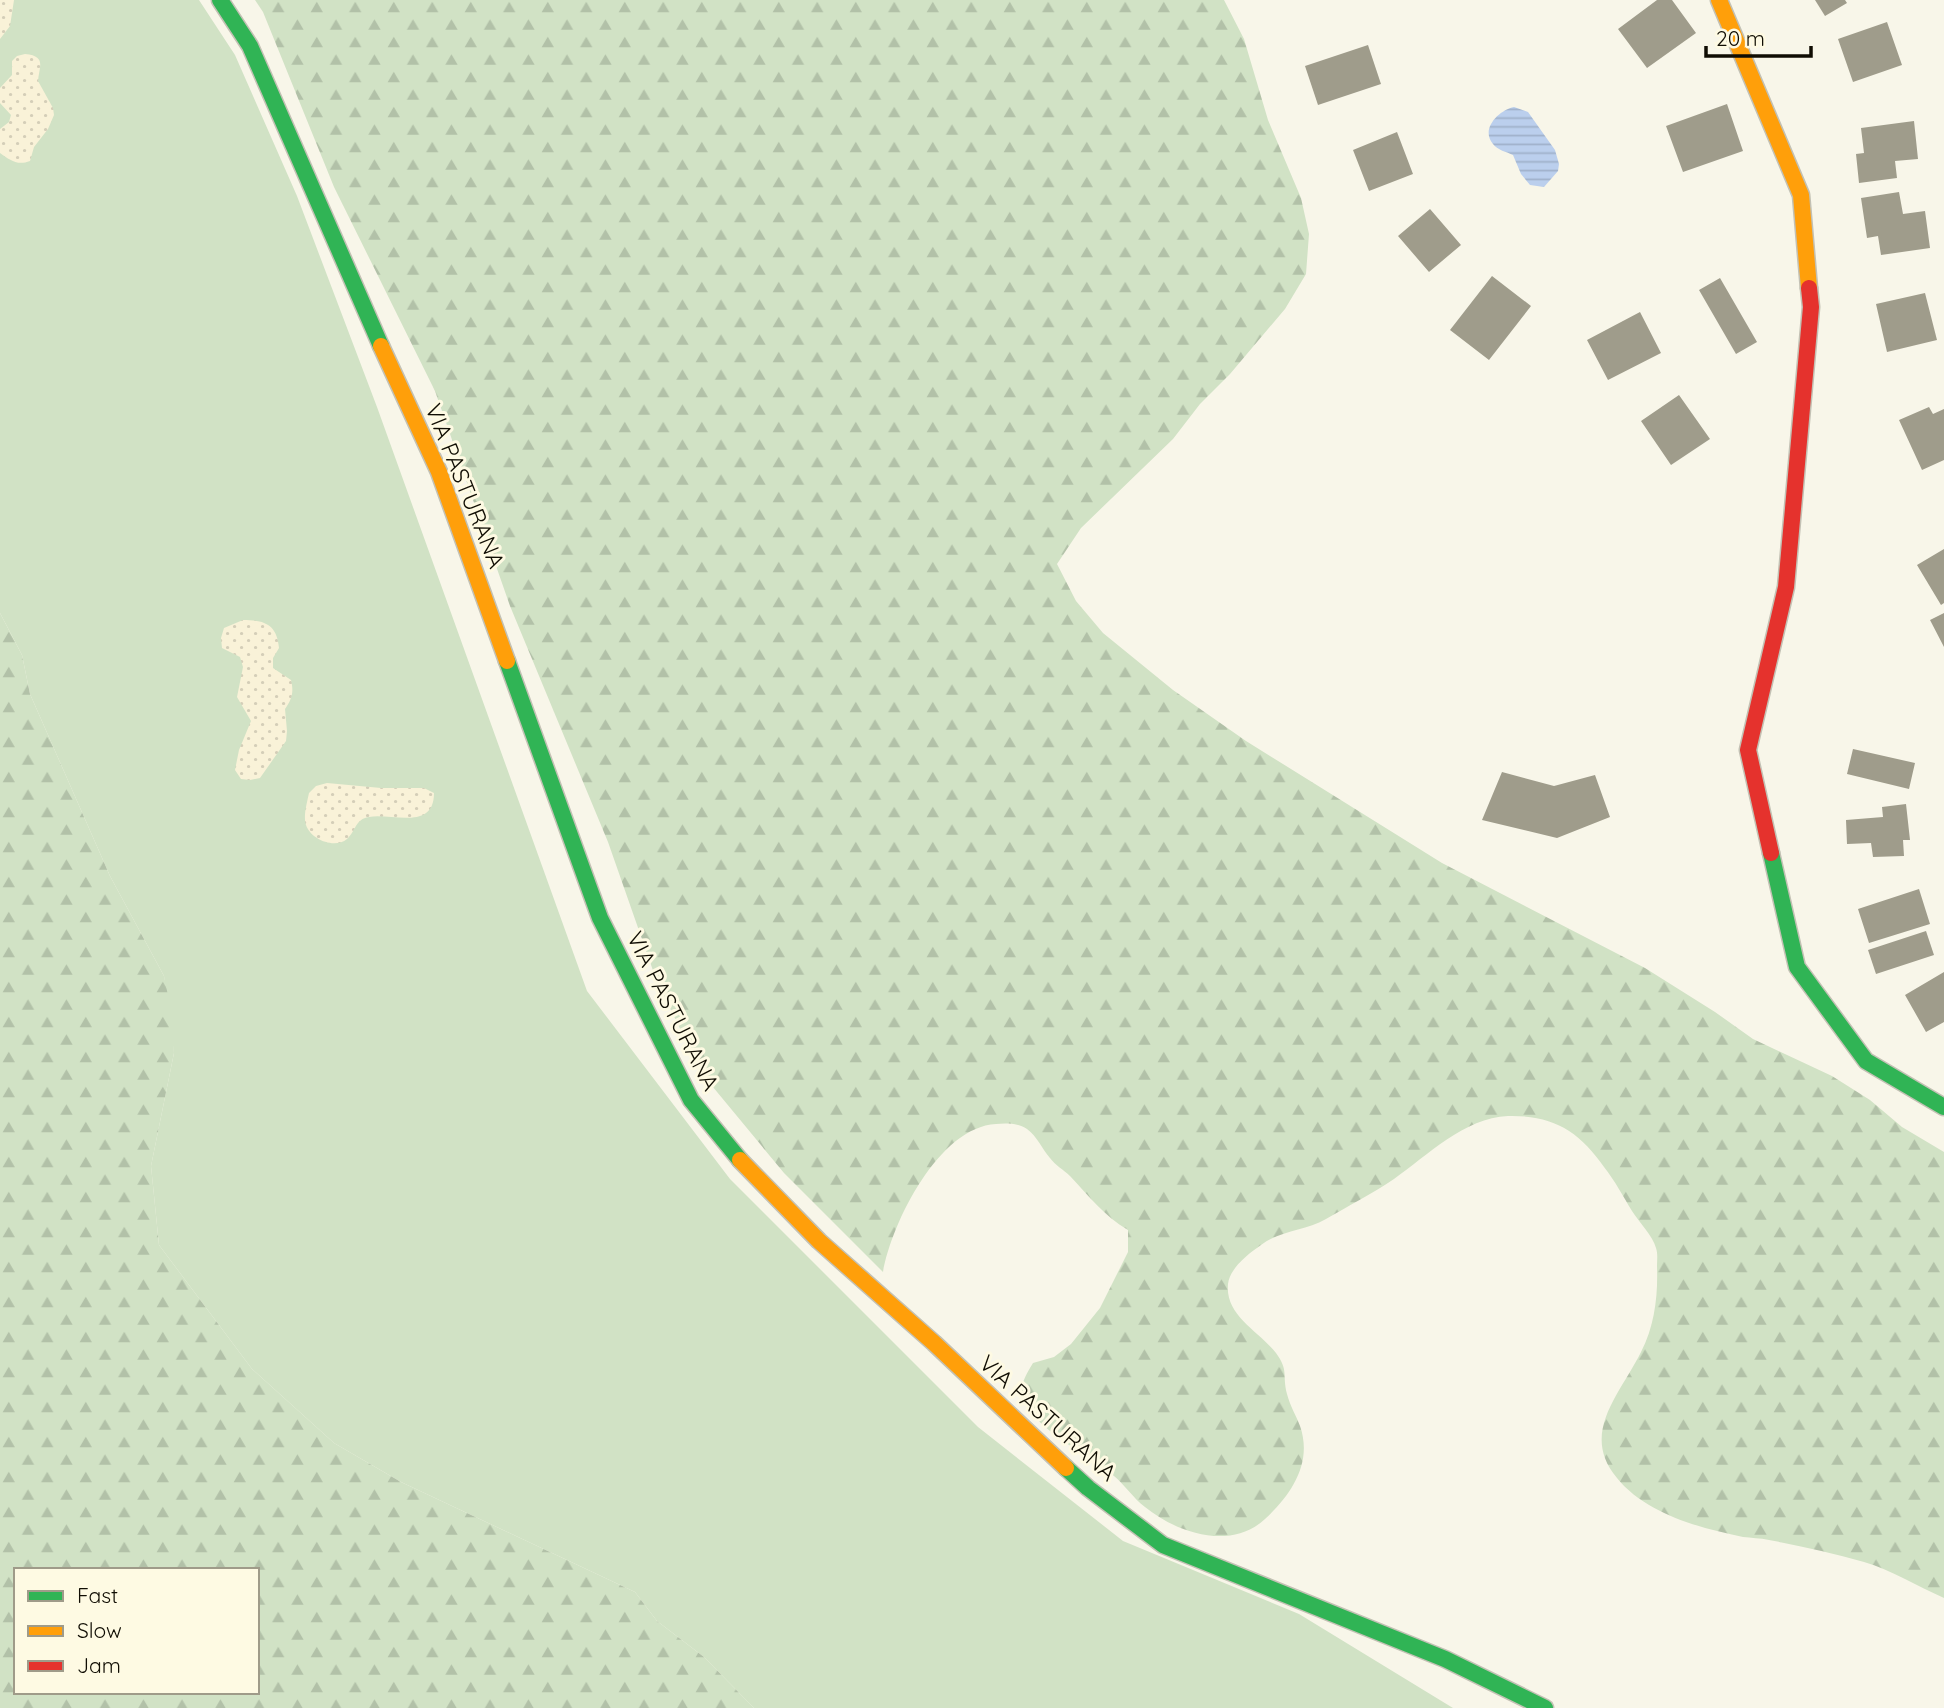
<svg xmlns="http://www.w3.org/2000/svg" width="1944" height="1708" viewBox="0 0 1944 1708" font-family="Quicksand,sans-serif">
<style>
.grass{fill:#d1e2c5}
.forest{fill:url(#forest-firs);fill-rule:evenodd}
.sand{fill:url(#sand-dots)}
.water{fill:url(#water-rules)}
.building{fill:#9f9c8b}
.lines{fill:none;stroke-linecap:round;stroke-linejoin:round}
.fast-casing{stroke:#c3c1b4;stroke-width:19}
.slow-casing{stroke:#c3c1b4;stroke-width:19}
.jam-casing{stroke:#c3c1b4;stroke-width:19}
.fast{stroke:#30b455;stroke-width:16}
.slow{stroke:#ff9f0a;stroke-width:16}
.jam{stroke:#e5322d;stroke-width:16}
.labels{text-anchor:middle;stroke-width:6;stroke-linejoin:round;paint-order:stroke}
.street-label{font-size:23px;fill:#100d03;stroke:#fefae3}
</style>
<defs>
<pattern id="forest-firs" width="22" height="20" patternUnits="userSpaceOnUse" patternTransform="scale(1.75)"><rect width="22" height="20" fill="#d1e2c5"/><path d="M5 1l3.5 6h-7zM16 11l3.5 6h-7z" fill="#b2c1a8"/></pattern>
<pattern id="sand-dots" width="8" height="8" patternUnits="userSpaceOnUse" patternTransform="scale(1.75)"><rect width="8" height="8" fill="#f9f2d8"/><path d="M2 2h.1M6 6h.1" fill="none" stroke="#d4ceb8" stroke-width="1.8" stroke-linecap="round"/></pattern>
<pattern id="water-rules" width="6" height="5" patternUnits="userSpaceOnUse" patternTransform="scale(1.75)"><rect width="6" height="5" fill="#bbcfed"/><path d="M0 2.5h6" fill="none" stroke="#a0b1ca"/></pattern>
</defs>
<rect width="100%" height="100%" fill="#f8f6e9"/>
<!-- grass -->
<path class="grass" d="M0,0H199L235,55L297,196L377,407L587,991L730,1179L978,1427L1123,1541L1299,1614L1453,1708H754L704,1657L657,1621L635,1592L401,1482L334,1443L252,1369L159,1245L151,1166L174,1053L164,976L110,876L30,694L22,655L0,613Z"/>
<!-- forest -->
<path class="forest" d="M255,0H1224L1244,39L1268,120L1301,198L1309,234L1306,274L1285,309L1230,374L1200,404L1173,439L1081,528L1057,564L1076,601L1103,633L1173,690L1246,741L1442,863L1645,968L1715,1012L1753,1039L1832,1076L1870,1100L1902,1127L1944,1152V1598C1917,1586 1891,1570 1864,1562C1833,1553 1801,1546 1769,1540C1760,1538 1751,1538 1743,1537C1700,1528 1646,1514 1617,1478C1579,1433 1621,1393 1641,1352C1655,1325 1658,1295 1657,1266C1657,1260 1658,1254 1656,1248C1653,1236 1639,1222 1632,1211C1623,1196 1615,1181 1604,1167C1579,1131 1553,1115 1508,1116C1464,1118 1428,1155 1394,1179C1372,1194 1348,1206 1326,1219C1305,1231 1281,1230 1261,1245C1248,1254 1230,1268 1228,1284C1225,1316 1258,1330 1276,1353C1289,1371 1282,1374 1287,1394C1290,1406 1296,1415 1300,1426C1313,1463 1291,1495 1265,1519C1231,1551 1177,1533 1145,1507C1133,1498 1125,1485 1114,1476C1088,1455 1042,1433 1025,1404C1017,1389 1025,1376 1033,1363L1054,1357L1071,1344L1100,1308L1128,1252V1230C1104,1216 1089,1196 1070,1176C1064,1170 1055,1165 1050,1158C1042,1149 1037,1136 1027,1129C1019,1123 1006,1123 996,1124C939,1127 892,1222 883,1272L784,1173L703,1075L657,982L608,842L510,606L435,391L334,187L263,12Z
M0,613L22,655L30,694L110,876L164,976L172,1015L174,1053L151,1166L159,1245L252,1369L334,1443L401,1482L635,1592L657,1621L704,1657L754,1708H0ZM16,1570H257V1692H16Z"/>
<!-- sand -->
<path class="sand" d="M0,0H14L10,26L0,39Z
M25,54C47,56 39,67 38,81L53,108L54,115L48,129L34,147L30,161C17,166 10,160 0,153V129L9,122L11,115L0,103V88L12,75V61L17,56Z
M243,620C265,620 277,625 279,648L273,658V668L291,680C294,692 292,699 285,709L287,731L286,741L260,778L250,780L241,779L235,770L239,750L251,721L237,697L243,667L240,657L222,648L221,638L224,628Z
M327,783L381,788H424L434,793C434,831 392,813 369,817C355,819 356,831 347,839C335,849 311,840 306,825C303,816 307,803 309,793L316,786Z"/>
<!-- water -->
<path class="water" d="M1514,107L1528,112L1555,150L1559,164L1558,171L1544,187L1530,185L1521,174L1513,155C1507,152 1497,150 1493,144C1480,129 1499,110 1514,107Z"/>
<!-- building -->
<path class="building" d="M1657,0H1672L1696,33L1647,68L1618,29Z
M1815,0H1845L1847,3L1825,16Z
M1887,22L1902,65L1853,82L1838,39Z
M1368,45L1381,84L1318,105L1305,66Z
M1727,104L1743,151L1683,172L1666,126Z
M1914,121L1918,159L1895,161L1897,178L1859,183L1856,154L1864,153L1861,128Z
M1397,132L1413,174L1369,191L1353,150Z
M1899,192L1903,214L1925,211L1930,248L1881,255L1878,236L1867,238L1861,198Z
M1430,209L1461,245L1429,272L1398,236Z
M1492,276L1531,306L1489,360L1450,330Z
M1720,278L1757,342L1736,354L1699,290Z
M1925,293L1937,340L1887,352L1876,304Z
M1640,312L1661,353L1608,380L1587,340Z
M1679,395L1710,439L1671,465L1641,421Z
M1929,407L1933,414L1944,409V460L1922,470L1899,420Z
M1944,549V603L1941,605L1917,565Z
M1944,613V647L1930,620Z
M1853,749L1915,763L1909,789L1847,774Z
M1502,772L1554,786L1595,775L1610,817L1557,838L1482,820Z
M1906,804L1910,840H1903L1904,856L1873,857L1871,843L1847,844L1846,820L1883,817L1882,807Z
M1919,889L1930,924L1869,943L1858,909Z
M1926,931L1934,955L1876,974L1868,950Z
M1944,972V1022L1926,1032L1905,995Z"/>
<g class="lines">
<!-- fast casing -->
<g class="fast-casing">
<path id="fast" d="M220,0L250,46L381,346
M507,661L600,918L691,1100L740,1160
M1771,853L1797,967L1866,1061L1944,1107
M1066,1468L1088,1488L1163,1545L1445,1659L1545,1708"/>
</g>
<!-- slow casing -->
<g class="slow-casing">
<path id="slow" d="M1719,0L1801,195L1809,288
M381,346L439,472L507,661
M740,1160L819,1241L934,1343L1066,1468"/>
</g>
<!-- jam casing -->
<g class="jam-casing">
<path id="jam" d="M1771,853L1748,750L1786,587L1811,307L1809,288"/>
</g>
<!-- fast -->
<use href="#fast" class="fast"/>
<!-- slow -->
<use href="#slow" class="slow"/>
<!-- jam -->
<use href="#jam" class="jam"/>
</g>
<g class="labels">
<!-- street labels -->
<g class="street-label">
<text transform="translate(465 486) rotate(68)" y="8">VIA PASTURANA</text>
<text transform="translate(673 1011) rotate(63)" y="8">VIA PASTURANA</text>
<text transform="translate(1048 1418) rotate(42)" y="8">VIA PASTURANA</text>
</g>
</g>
<!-- legend -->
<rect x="14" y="1568" width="245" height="126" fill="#fefae3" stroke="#9f9b89" stroke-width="2"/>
<rect x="28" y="1591" width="35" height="10" fill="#30b455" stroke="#9f9b89" stroke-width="2"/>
<text x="77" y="1603" font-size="21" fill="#100d03">Fast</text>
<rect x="28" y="1626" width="35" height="10" fill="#ff9f0a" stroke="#9f9b89" stroke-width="2"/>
<text x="77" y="1638" font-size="21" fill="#100d03">Slow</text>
<rect x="28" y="1661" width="35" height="10" fill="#e5322d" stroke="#9f9b89" stroke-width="2"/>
<text x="77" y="1673" font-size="21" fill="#100d03">Jam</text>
<!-- scale -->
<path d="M1706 46v10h105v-10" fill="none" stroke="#100d03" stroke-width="3.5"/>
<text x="1716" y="46" font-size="21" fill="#100d03" stroke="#fefae3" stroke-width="5" paint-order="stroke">20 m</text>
</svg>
